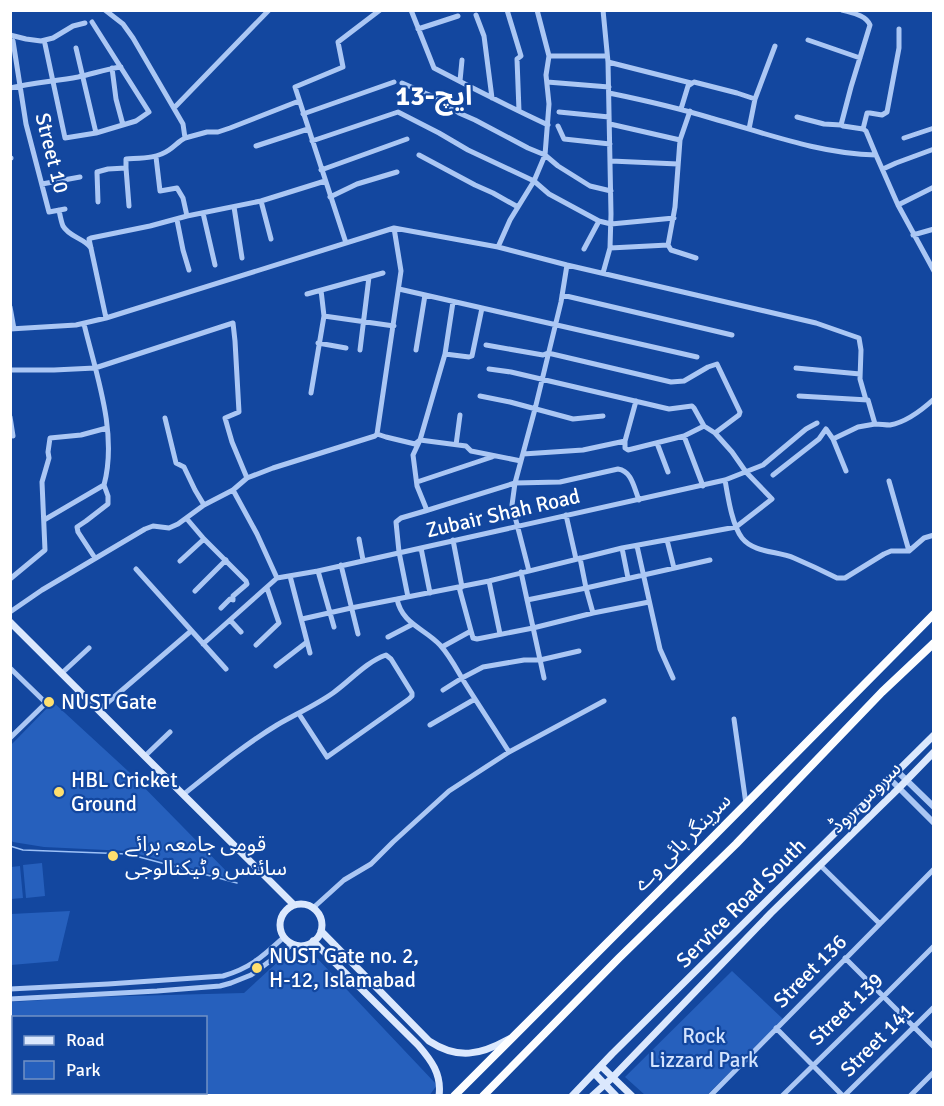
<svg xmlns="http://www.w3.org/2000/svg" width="944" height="1106" viewBox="0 0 944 1106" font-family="Signika,'Noto Sans Arabic',sans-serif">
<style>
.green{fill:#2660bd;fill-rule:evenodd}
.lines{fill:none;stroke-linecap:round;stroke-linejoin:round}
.stream{stroke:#9dc1f7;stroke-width:1.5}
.minor{stroke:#abc7f4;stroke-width:5}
.tertiary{stroke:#abc7f4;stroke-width:6}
.secondary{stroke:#dbe8fd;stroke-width:7}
.trunk{stroke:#fcfdff;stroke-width:8}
.poi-dot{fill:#ffdf6e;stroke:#13479f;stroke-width:2}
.labels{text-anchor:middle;stroke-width:4.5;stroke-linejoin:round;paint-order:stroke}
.street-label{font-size:21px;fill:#fff;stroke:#13479f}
.poi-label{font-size:21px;fill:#fff;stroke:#13479f;text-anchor:start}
.park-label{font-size:21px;fill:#d4e4fe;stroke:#13479f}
.district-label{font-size:27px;font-weight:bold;fill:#fff;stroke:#13479f}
</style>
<rect width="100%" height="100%" fill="#13479f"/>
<!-- green -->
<path class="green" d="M53,702L128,771L235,880L127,851L44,847L13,842L11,840V745Z
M42,863L45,896L26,898L23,865Z
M20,866L23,898L11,899V867Z
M70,911L58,961L11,965V914Z
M315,956L437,1085L429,1096H11V1002L93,997L244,993L283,957ZM14,1018H206V1092H14Z
M732,971L783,1019L707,1095H645L625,1077Z"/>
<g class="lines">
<!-- stream -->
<path class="stream" d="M10,846L23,850L128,854L237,883"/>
<!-- minor -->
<path class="minor" d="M105,10L123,24L133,38L183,124L185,138L207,132H218L230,128L299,101
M411,10L434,68C472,88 510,107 548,125
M507,10L521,56L517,59L519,111
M842,10C852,13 866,15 870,25L851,87L841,125L843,126L863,129L866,131L876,155
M476,15L484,36L492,98
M418,29L458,16
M10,35L26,39L41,41L53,38L73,26L85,23
M808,40L860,58
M13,41L26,124L49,212L65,209
M45,44L65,138L96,133L136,121L149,112L92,22
M76,48L96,133
M549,56H607
M608,62L691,83
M112,68L116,99L123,125
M460,81L462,60
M547,82L609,87
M402,83L443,101L459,113L475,120L528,148L545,155L558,166L590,186L611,191
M10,88C33,83 56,81 78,77C92,74 106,69 121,67
M609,93C643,100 678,108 711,118C765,133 820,154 876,155L898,205L934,271
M755,99L775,46
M174,108L269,10
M681,109L688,86L694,82L737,93L755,99L749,129
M559,112L609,117
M303,114L394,82
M797,117L824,124L841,125
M610,124L680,140
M558,126L564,139L610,144
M863,129L867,113H870L882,115L887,112L899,48V29
M904,138L934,128
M312,141L398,112L439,133L468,150L534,181L549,194L599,221L611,224L674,218
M256,146L308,129
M419,155L475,185L493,193L518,207
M156,157L160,191L177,188L183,198L187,216
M10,158H11
M611,161L678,164
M126,168L129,206
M883,169L896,163L934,149
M321,170L407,139
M42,184L80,177
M330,197L357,184L397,172
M261,201L271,239
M98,202L97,172L108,169L126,168V159C141,158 156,159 169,150C175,146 179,141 185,138
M898,205L934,187
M234,207L242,258
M59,210C60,215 61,221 63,226C69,237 84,238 91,248
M203,213L215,265
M177,220L183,250L189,270
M913,235L934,229
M346,243L295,87L343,67L338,42L380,10
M668,245L675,207L680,140L690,111
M498,247L510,220L534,181L545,155L549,104L546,75L549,56L537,10
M610,248L668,245L671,250L696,258
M584,249L599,221
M603,273L610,248L611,214L608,62L603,10
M399,289L697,357
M307,294L383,273
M562,295L732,335
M10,307L14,329
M324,316L394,326
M106,318L89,239L91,238L150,226L187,216L261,201L325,181
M10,329L76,325L106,318L394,228L498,247L567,265L816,323L859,338L861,350L860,379L866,400
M318,343L346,348
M486,345L543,355L548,353L671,382L684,381L708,367L717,364L740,412L739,415L715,433
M360,350L369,277
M416,350L425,295
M445,354L469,357L472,356L482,308
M796,368L860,374
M10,370H54L95,368L233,323L235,341L239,412L225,418L232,442L247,478
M311,393L324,316L321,290
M480,396L510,402L573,419L603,416
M799,396L868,400L875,424C880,424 885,425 890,425C907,422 922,410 934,399
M10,417L13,436
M165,418L176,463L184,467L195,490L204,505
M377,434L386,437L415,444L420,440L466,446L471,451L521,461
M684,436L703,486
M833,439L858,427L875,424
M625,441L636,401
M657,443L668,472
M456,445L460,415
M523,454L583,450L625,441V448L628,450L684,436L704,426
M773,475L819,439L826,429L833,439L846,471
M725,480C728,497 732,525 742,538C754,553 778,551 794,558C808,564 823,571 837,578H845L884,554L891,551H909L924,538L934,535
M889,481L909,551
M417,482L492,457
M233,490L257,534L277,578
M425,511L515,483L560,482L618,469C632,471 634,488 639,500
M566,515L576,559
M187,519L204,539L246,581L247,584L233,596V600L230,599L221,608
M44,520L104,485C118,433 96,374 84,324
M359,539L363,560
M453,540L462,587
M667,540L674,568
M637,546L660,649L673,678
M421,548L430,593
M622,548L628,578
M95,558L78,532L77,527L86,521L108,504V496L104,485
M180,561L204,539
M341,565L358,634
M136,569L226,669
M318,571L334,627
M529,571L512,505L515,483L535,409L561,302L567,265
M521,572L544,678
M290,576L310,653
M10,579L45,550L42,482L49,458L48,452L50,438L81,435L107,428
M489,581L500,634
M459,587L471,631
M195,591L226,560
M408,597L399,552L396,522L401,518L425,511L426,508L417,486L413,455L420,440L445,354L453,302
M397,599C402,624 424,628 440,645C450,656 456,668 463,680C478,704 494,728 509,752
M527,600L586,588L580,558
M10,612L42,590L145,529L153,526L169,528L178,524L204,505L233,490L247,478L273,468L375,436L377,434L401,271L394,228
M593,613L586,588L710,560
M302,619L351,608L489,581L622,548L736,527L772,499L746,472L732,452L715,433L704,426L694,408L692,406L669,409L511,372L489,369
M230,620L241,632
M388,637L413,624
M203,644L277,578L318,571L725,480L763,465L806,429L817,423
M256,645L279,623L267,588
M442,647L471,631L473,638L477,639L533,628L593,613L649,602
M276,666L307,642
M10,668L46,703
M62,673L89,648
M443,690L462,678L483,667L524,660H540L579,651
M99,710L191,631
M734,719L746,804
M430,725L475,699
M10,738L49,700
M145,756L170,732
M184,794C214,770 244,745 277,725C296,714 316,705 333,693C351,680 366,662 386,655L391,659L412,693V696L409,699L327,757L299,714
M820,865L879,923
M313,908L344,880L371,864L393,842L449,791L509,752L604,701
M845,958L934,1047
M10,989L108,984L223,976C251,968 263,956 284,937
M10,999L157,991L220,986L231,983L251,975L293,944
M776,1028L843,1096
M710,1096L934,869
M782,1096L884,996L934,946
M844,1096L934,1007
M910,1096L934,1072"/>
<!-- tertiary -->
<path class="tertiary" d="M897,771L934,807
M889,778L934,823"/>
<!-- secondary -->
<path class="secondary" d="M10,622L294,905
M280 925a21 21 0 1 1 42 0a21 21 0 1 1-42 0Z
M321,931L429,1041C458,1060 480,1055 509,1039
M313,941L418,1045C431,1060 442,1074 439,1096
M601,1066L632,1096
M594,1073L616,1096
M572,1096L612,1054L934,735
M592,1096L612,1078L771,913L899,788L934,752"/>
<!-- trunk -->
<path class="trunk" d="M454,1096L710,840L934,614
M483,1096L619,958L736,844L882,692L934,643"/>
</g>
<!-- markers -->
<g class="poi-dot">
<circle cx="49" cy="702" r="6"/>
<circle cx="59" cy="792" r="6"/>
<circle cx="113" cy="856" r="6"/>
<circle cx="257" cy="968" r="6"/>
</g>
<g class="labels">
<!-- street labels -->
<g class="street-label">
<text transform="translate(52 153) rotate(76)" y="7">Street 10</text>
<text transform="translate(503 513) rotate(-13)" y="7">Zubair Shah Road</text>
<text transform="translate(865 797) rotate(-45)" y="7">سروس روڈ</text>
<text transform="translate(682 842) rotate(-45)" y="7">سرینگر ہائی وے</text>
<text transform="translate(741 903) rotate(-45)" y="7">Service Road South</text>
<text transform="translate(810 971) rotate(-45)" y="7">Street 136</text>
<text transform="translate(846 1009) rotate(-44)" y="7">Street 139</text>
<text transform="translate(877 1040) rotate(-45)" y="7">Street 141</text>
</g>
<!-- poi labels -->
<g class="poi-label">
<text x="61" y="709">NUST Gate</text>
<text x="71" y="787">HBL Cricket<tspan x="71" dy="24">Ground</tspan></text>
<text x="125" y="851">قومی جامعہ برائے<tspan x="125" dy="24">سائنس و ٹیکنالوجی</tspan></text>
<text x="269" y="963">NUST Gate no. 2,<tspan x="269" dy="24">H-12, Islamabad</tspan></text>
</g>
<!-- park labels -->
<g class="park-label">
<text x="704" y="1043">Rock<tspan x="704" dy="24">Lizzard Park</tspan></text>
</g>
<!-- district labels -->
<g class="district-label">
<text x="434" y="105">ایچ-13</text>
</g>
</g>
<!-- border -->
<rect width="944" height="1106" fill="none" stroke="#ffffff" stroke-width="24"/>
<!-- legend -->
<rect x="12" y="1016" width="195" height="78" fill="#13479f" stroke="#7191c5" stroke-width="1.5"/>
<rect x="24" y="1036" width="30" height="9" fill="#dbe8fd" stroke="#7191c5" stroke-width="1.5"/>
<text x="66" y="1046" font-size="18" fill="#ffffff">Road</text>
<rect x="24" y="1061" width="30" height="18" fill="#2660bd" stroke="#7191c5" stroke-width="1.5"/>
<text x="66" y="1076" font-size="18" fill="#ffffff">Park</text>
</svg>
